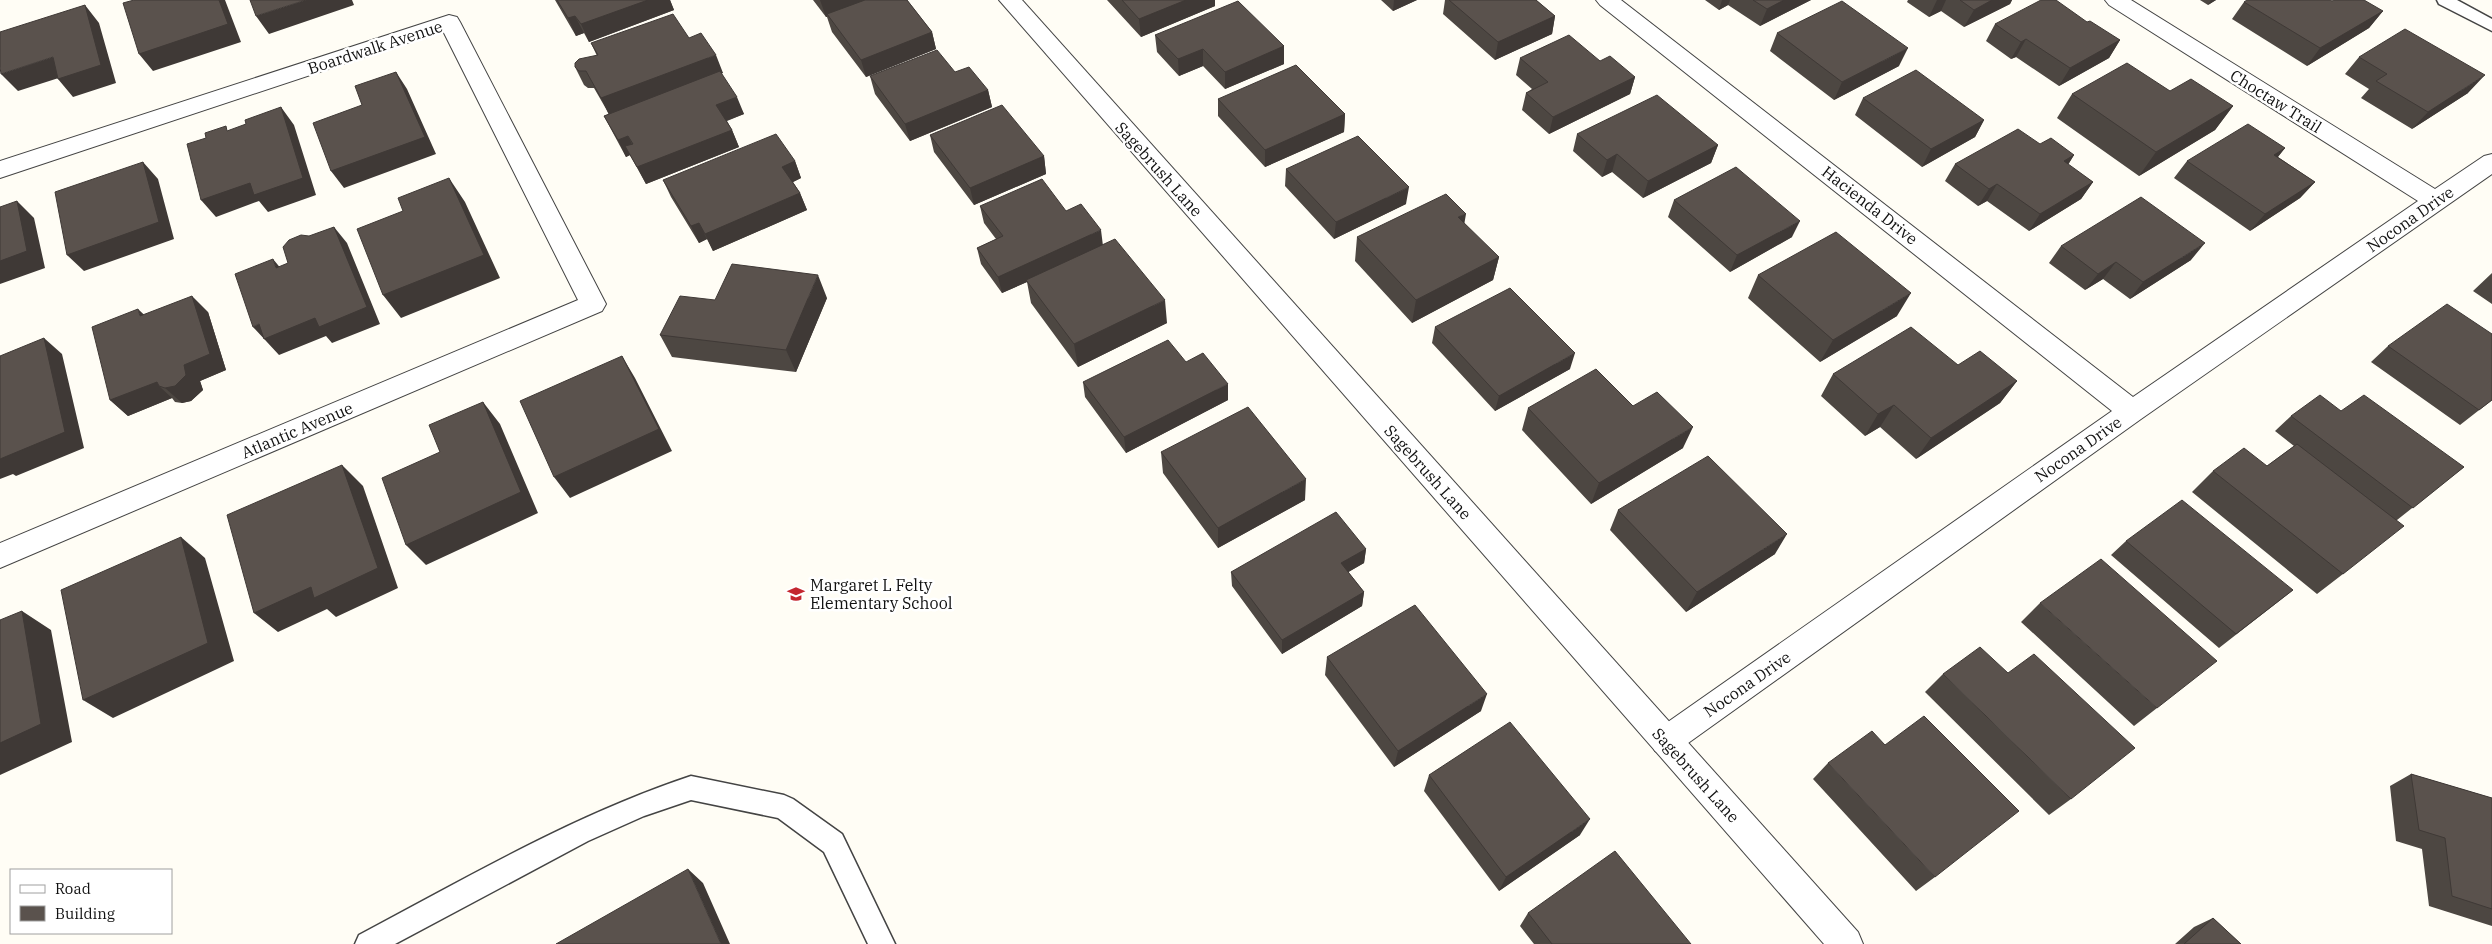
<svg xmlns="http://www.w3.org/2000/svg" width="2492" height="944" viewBox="0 0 2492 944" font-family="'IBM Plex Serif',serif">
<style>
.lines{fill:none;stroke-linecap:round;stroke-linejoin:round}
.service-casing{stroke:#444;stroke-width:3}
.minor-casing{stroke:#444;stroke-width:2}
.tertiary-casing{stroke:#444;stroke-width:2}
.service{fill:#fff;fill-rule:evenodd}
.minor{fill:#fff;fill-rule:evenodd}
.tertiary{fill:#fff;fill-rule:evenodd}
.wall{fill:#4d4742}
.shaded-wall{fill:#3f3936}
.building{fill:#5a524d;stroke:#3f3936}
.labels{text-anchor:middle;stroke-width:5;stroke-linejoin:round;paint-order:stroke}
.street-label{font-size:16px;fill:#111;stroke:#fff}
.poi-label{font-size:16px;fill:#111;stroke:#fff;text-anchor:start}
</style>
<rect width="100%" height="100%" fill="#fffdf5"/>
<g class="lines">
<!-- service casing -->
<g class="service-casing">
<path id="service" d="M2437,0H2457L2492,19V31L2439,4Z
M691,776L784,795L793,799L842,834L895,944H868L824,852L778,818L691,800L644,816L588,841L395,944H355L359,935C468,877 574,815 691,776Z"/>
</g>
<!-- minor casing -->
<g class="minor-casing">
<path id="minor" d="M1596,0H1621L2133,397L2418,201L2109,5L2105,0H2131L2435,189L2484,156L2492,154V174L2141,419L1677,751L1666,756L1655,751L1650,741L1655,731L2112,411L1600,5Z
M449,15L457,17L460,22L606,304L602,311L0,568V543L578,300L443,31L0,178V161Z"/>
</g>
<!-- tertiary casing -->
<g class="tertiary-casing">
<path id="tertiary" d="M999,0H1022L1858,932L1863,944H1824Z"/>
</g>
<!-- service -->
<use href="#service" class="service"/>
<!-- minor -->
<use href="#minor" class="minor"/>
<!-- tertiary -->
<use href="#tertiary" class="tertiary"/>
</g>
<!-- wall -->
<path class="wall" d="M555,0H670L674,10L589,42L584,33L576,36Z
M813,0H907L932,32L936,49L866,77L832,32L827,17H826Z
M1107,0H1215V6L1141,37Z
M1381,0H1417L1393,11Z
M1445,0H1536L1555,16L1552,34L1495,60L1443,14Z
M1705,0H1811L1760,26L1728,5L1719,10Z
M1908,0H2012L2010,4L1964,27L1941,11L1929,17L1907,2Z
M2200,0H2216L2208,5Z
M2244,2L2383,11L2369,28L2307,66L2232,19Z
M2087,22L2120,40L2109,58L2059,86L2016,57L2011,59L1986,41L1995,24Z
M1777,33L1899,66L1834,100L1770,51Z
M1155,35L1284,46V64L1225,89L1203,66L1179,76L1157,52Z
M689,38L723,73H721L744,114L727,121L732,130L739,147L646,184L630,155L626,157L613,133L604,116L609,114L594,88H588L584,85L575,67L597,56L591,43Z
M2359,57L2468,93L2412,129L2361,98L2369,89L2345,74Z
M1520,58L1600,61L1635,77L1630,94L1549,134L1522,110L1526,93L1532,89L1516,75Z
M955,72L988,90L992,107L910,141L875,94L870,76Z
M2170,91L2233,106L2215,130L2139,176L2057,118L2072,94Z
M1863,98L1984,120L1975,137L1922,167L1855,115Z
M1218,99L1345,114L1344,132L1265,167L1218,116Z
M1577,134L1718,145L1711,163L1643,198L1612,172L1602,177L1573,151Z
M930,135L1044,156L1046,174L974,205L934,152Z
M2040,144L2074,155L2068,165L2093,182L2081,199L2029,231L1987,201L1978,206L1945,181L1955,164Z
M2285,148L2278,157L2315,182L2300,198L2250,231L2174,178L2187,161Z
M795,161L801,178L793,182L800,193L807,210L713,251L707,239L699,243L671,197L663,180Z
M1286,169L1406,204L1334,239L1285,186Z
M1674,200L1792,237L1730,272L1668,217Z
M980,206L1066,211L1103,245L1167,323L1078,367L1031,303L1027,282L1002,293L981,264L977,248L996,239L984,223Z
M1357,237L1499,257L1493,280L1412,323L1355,261Z
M2061,246L2191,260L2130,299L2103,279L2085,290L2049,263Z
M2492,273V304L2473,291Z
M1758,275L1897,316L1820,362L1748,298Z
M827,298L796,372L672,357L660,335L715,300Z
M208,312L226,370L200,381L203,390L191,401L182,403L175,402L172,398L128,416L110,400L144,315Z
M1435,327L1570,369L1495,411L1432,343Z
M2492,334V400L2460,425L2371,362L2388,346Z
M1186,362L1228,400L1126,453L1085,397L1083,382Z
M1958,365L2017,381L2000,403L1916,459L1880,427L1865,436L1821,396L1833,374Z
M1633,406L1683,448L1591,504L1522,430L1528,408Z
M2341,411L2464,467L2397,520L2343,574L2317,594L2192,492L2213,471L2267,466L2294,446L2275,431L2291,416Z
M1161,452L1305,500L1218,548L1163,473Z
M1618,510L1775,554L1686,612L1610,530Z
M2126,541L2293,590L2219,648L2111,555Z
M1366,549L1364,563L1348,572L1364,592L1362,606L1282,654L1232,586L1231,572Z
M2040,603L2157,708L2134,726L2021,622Z
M1327,657L1481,711L1394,767L1325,675Z
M1943,674L2071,799L2049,815L1925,692Z
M1828,763L1935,877L1916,891L1813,779Z
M2411,774L2492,798V926L2429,906L2422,849L2396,841L2390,786Z
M1429,775L1580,835L1499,891L1424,791Z
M1528,913L1691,944H1534L1520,926Z
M2213,918L2241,944H2175L2194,927Z"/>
<!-- shaded-wall -->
<path class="shaded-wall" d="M219,0H225L241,42L153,71L139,54Z
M306,0H352L354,5L269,34L256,16Z
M648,0H670L674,10L589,42L581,24Z
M820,0H871L827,14V17H826Z
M1186,0H1215V6L1141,37L1139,19Z
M1394,0H1417L1393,11Z
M1722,0H1730L1728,5L1719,10Z
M1784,0H1811L1760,26L1767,9Z
M1937,0H1946L1941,11L1929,17Z
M1992,0H2012L2010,4L1964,27L1974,10Z
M2211,0H2216L2208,5Z
M85,5L99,23L116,83L73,97L58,79Z
M2383,11L2369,28L2307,66L2320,48Z
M575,16L584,33L576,36L568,18Z
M1555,16L1552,34L1495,60L1498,42Z
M932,32L936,49L866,77L861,60Z
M2026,39L2016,57L2011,59L2021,42Z
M2120,40L2109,58L2059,86L2070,68Z
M1284,46V64L1225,89V72Z
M1908,48L1899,66L1834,100L1842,82Z
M1203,49V66L1179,76L1178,59Z
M716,55L723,73L609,115L601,98Z
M53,57L68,75L18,91L1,74Z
M396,72L407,89L436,154L344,188L331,171Z
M2485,75L2468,93L2412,129L2428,112Z
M1635,77L1630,94L1549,134L1553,117Z
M988,90L992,107L910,141L905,124Z
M737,97L744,114L723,122L716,105Z
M2233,106L2215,130L2139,176L2156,152Z
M281,107L294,125L316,195L268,212L259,201L216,217L201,200Z
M1345,114L1344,132L1265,167V150Z
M1984,120L1975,137L1922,167L1931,149Z
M732,130L739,147L646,184L637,167Z
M628,136L636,153L625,146L630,155L626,157L618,140Z
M1718,145L1711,163L1643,198L1648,181Z
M2285,148L2271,165L2274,155Z
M1617,154L1612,172L1602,177L1607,160Z
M2074,155L2063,172L2064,161Z
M1044,156L1046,174L974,205L970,188Z
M795,161L801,178L789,184L782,167Z
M143,162L158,179L174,239L84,271L67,255Z
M449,178L465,202L500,278L401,318L383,295Z
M2093,182L2081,199L2029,231L2040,214Z
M2315,182L2300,198L2250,231L2265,214Z
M1997,184L1987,201L1978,206L1989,189Z
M1409,187L1406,204L1334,239L1336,222Z
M800,193L807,210L713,251L705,234Z
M17,201L34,218L45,268L0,284V261Z
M1466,214L1462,237L1458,217Z
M1800,221L1792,237L1730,272L1737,255Z
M699,223L707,239L699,243L691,226Z
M334,227L347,243L380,324L332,343L326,336L279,355L253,327L259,324Z
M1101,230L1103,246L1026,280L1027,282L1002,293L998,277Z
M2205,243L2191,260L2130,299L2143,282Z
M1499,257L1493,280L1412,323L1416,300Z
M273,259L287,276L276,268Z
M2116,262L2103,279L2085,290L2098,274Z
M818,275L827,298L796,372L786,350Z
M1911,293L1897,316L1820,362L1833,340Z
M192,296L208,312L226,370L200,381L203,390L191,401L182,403L165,388L184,365Z
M1165,300L1167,323L1078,367L1074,344Z
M138,309L155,325L140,316Z
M44,338L62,354L84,448L16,476L13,474L0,479V459Z
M1575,353L1570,369L1495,411L1499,396Z
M622,356L635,378L672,451L570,498L554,477Z
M2017,381L2000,403L1916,459L1931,438Z
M157,382L159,386L172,398L128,416L110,400Z
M1228,384V400L1126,453L1124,437Z
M483,402L500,424L538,513L426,565L406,545Z
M1894,405L1880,427L1865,436L1878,414Z
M1693,427L1683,448L1591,504L1599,483Z
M342,465L363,486L398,588L336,617L327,609L278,632L254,613Z
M1306,479L1305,500L1218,548V528Z
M1787,534L1775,554L1686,612L1697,592Z
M181,537L205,558L234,661L113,718L83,700Z
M1366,549L1364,563L1340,577L1341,563Z
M1364,592L1362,606L1282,654V640Z
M22,611L51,630L72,742L0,775V743Z
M1487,694L1481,711L1394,767L1398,751Z
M1590,819L1580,835L1499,891L1506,877Z
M688,869L703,883L730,944H721Z"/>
<!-- building -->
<path class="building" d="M134,0H219L228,24L139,54L123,3Z
M250,0H306L256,16Z
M557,0H648L581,24L575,16L568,18Z
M865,0H907L932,32L861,60L827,14Z
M1122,0H1186L1139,19Z
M1449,0H1536L1555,16L1498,42Z
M1753,0H1784L1767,9Z
M1960,0H1992L1974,10Z
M2041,0H2056L2087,22L2090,21L2120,40L2070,68L2026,39L2021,42L1995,24Z
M2247,0H2330L2332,1L2334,0H2364L2383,11L2320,48L2244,2Z
M1238,1L1284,46L1225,72L1203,49L1178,59L1155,35Z
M1842,1L1908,48L1842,82L1777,33Z
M85,5L101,65L58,79L53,57L1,74L0,67V32Z
M673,14L689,38L701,33L716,55L601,98L586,71H579L575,67V63L579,59L598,55L591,43Z
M2405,29L2485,75L2428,112L2376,81L2387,74L2359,57Z
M1569,35L1600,61L1610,56L1635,77L1553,117L1526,93L1548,82L1520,58Z
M937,50L955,72L969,67L988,90L905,124L870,76Z
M2127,63L2170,91L2191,79L2233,106L2156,152L2072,94Z
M1296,65L1345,114L1265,150L1218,99Z
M1916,70L1984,120L1931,149L1863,98Z
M720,71L737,97L716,105L732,130L637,167L625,146L633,144L628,136L618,140L604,116Z
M396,72L425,137L331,171L313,123L362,105L355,86Z
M1657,95L1718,145L1648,181L1617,154L1607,160L1577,134Z
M1002,105L1044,156L970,188L930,135Z
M281,107L303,178L254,195L250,183L201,200L187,144L206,138L205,133L226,126L227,131L246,124L245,120Z
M2248,124L2285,148L2274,155L2315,182L2265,214L2187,161Z
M2018,129L2040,144L2051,138L2074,155L2064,161L2093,182L2040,214L1997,184L1989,189L1955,164Z
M776,134L795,161L782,167L800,193L705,234L699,223L691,226L663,180Z
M1358,136L1409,187L1336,222L1286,169Z
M143,162L159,222L67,255L55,192Z
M1736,167L1800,221L1737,255L1674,200Z
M449,178L484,255L383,295L357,229L403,211L398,198Z
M1042,179L1066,211L1081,204L1101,230L998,277L977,248L1003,236L980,206Z
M1446,194L1466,214L1458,217L1499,257L1416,300L1357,237Z
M2141,197L2205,243L2143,282L2116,262L2098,274L2061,246Z
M17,201L27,251L0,261V207Z
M334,227L367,307L319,327L315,318L264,339L259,324L253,327L235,274L273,259L276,268L288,263L283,247L289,240L301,235L309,236Z
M1836,232L1911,293L1833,340L1758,275Z
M1115,239L1165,300L1074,344L1026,280Z
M732,264L818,275L786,350L660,335L680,296L715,300Z
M1510,288L1575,353L1499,396L1435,327Z
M192,296L210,354L184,365L186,375L175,386L165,388L159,386L157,382L110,400L92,327L138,309L140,316Z
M2447,304L2492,334V400L2479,410L2388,346Z
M1911,327L1958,365L1980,351L2017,381L1931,438L1894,405L1878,414L1833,374Z
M44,338L65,432L0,459V356Z
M1168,340L1186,362L1203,353L1228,384L1124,437L1083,382Z
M622,356L659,429L554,477L520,401Z
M1596,369L1633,406L1657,392L1693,427L1599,483L1528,408Z
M2320,395L2341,411L2364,395L2464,467L2413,508L2291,416Z
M483,402L521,492L406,545L382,478L440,452L429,425Z
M1248,407L1306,479L1218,528L1161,452Z
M2297,444L2404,526L2343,574L2213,471L2244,448L2267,466Z
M1708,456L1787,534L1697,592L1618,510Z
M342,465L378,568L314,598L311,587L254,613L227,515Z
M2182,500L2293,590L2236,634L2126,541Z
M1336,512L1366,549L1341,563L1364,592L1282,640L1231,572Z
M181,537L208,643L83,700L61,590Z
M2101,559L2217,661L2157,708L2040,603Z
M1415,605L1487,694L1398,751L1327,657Z
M22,611L41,724L0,743V620Z
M1980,647L2008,673L2034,654L2135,748L2071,799L1943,674Z
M1924,716L2019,811L1935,877L1828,763L1872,731L1885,745Z
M1510,722L1590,819L1506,877L1429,775Z
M2411,774L2492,798V909L2452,896L2445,838L2419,830Z
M1615,851L1691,944H1552L1528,913Z
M688,869L721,944H556Z
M2213,918L2241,944H2184Z"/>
<!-- icons -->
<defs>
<g id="school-bare" transform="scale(1.35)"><path d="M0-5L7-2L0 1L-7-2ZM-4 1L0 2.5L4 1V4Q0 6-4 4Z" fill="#c4262e" stroke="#fff" stroke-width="2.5" paint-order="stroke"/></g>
</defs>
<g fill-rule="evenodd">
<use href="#school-bare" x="796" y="594"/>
</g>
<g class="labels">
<!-- street labels -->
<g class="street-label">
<text transform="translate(375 47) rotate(-18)" y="6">Boardwalk Avenue</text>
<text transform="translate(2276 101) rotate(32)" y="6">Choctaw Trail</text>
<text transform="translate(1159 169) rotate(48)" y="6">Sagebrush Lane</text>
<text transform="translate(1870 205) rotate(38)" y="6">Hacienda Drive</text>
<text transform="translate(2410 219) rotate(-35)" y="6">Nocona Drive</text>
<text transform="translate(297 430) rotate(-23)" y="6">Atlantic Avenue</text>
<text transform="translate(2078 449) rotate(-35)" y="6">Nocona Drive</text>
<text transform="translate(1428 472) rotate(48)" y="6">Sagebrush Lane</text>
<text transform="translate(1747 684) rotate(-35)" y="6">Nocona Drive</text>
<text transform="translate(1696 775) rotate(48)" y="6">Sagebrush Lane</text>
</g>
<!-- poi labels -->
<g class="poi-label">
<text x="810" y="591">Margaret L Felty<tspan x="810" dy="18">Elementary School</tspan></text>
</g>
</g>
<!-- legend -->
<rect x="10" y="869" width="162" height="65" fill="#ffffff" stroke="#a0a0a0"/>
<rect x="20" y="885" width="25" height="8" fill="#ffffff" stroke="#a0a0a0"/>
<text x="55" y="894" font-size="15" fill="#111111">Road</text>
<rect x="20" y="906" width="25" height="15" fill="#5a524d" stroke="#a0a0a0"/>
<text x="55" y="919" font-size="15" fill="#111111">Building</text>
</svg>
